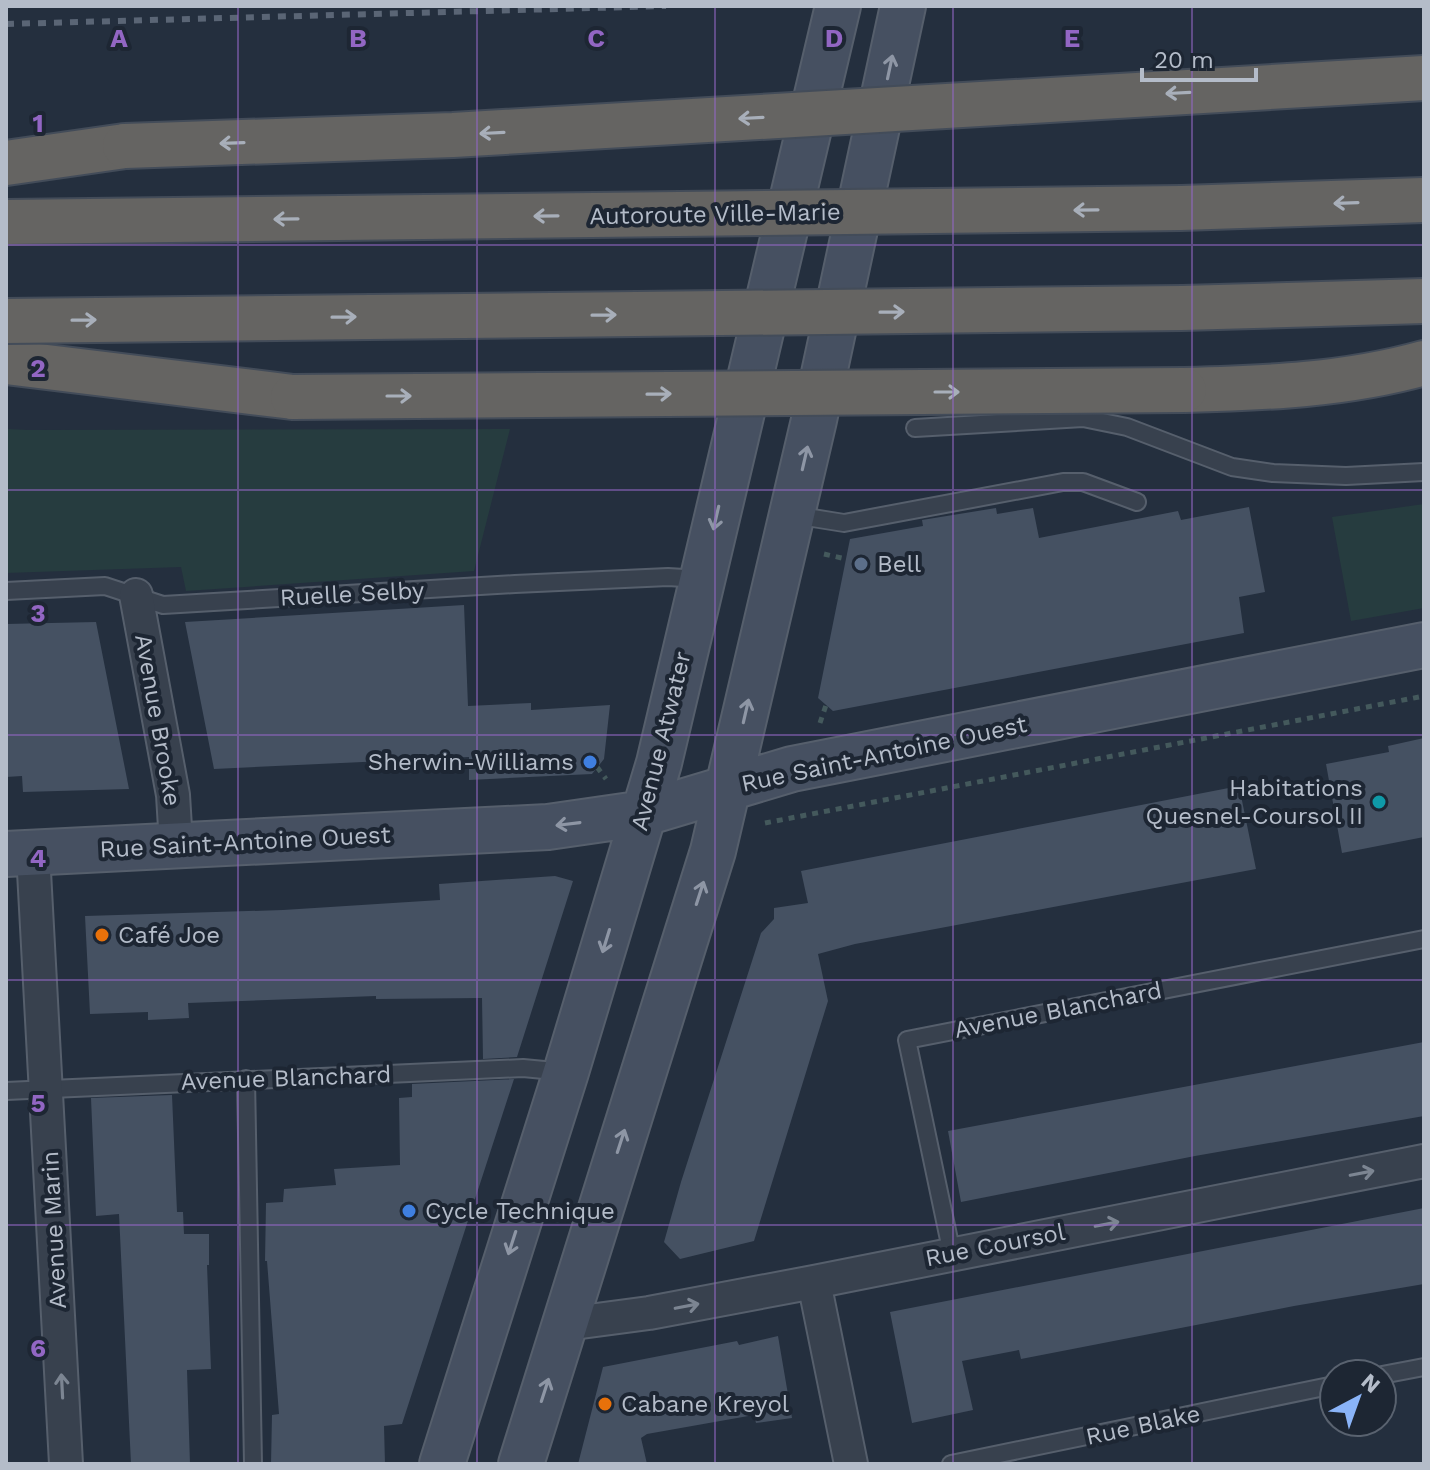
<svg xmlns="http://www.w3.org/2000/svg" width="1430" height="1470" viewBox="0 0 1430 1470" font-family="'Work Sans',sans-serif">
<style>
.green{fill:#263c3f}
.building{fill:#455162}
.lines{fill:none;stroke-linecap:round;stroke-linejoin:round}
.service-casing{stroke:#565f6c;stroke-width:20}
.minor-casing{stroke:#565f6c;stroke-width:36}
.secondary-casing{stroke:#565f6c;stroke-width:48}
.trunk-casing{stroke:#434c59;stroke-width:48}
.path{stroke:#44595c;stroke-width:5;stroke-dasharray:6 6;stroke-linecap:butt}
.service{stroke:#38414e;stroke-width:16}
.minor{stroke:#38414e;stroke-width:32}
.secondary{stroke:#465061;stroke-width:44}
.trunk{stroke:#656462;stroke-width:44}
.rail{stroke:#5a6575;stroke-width:6;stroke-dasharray:8 8;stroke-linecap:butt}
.trunk-bridge-casing{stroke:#434c59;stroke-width:48;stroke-linecap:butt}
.trunk-bridge{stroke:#656462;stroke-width:44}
.oneway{stroke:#8e96a5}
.oneway2{stroke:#a8afba}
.oneway3{stroke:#7c8592}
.grid{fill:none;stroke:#9266c3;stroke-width:2;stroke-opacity:0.55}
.service-dot{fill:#5c6f8a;stroke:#1d2633;stroke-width:3}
.shop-dot{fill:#3f7fe0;stroke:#1d2633;stroke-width:3}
.culture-dot{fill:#0f9aa8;stroke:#1d2633;stroke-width:3}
.food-dot{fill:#e8710a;stroke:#1d2633;stroke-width:3}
.labels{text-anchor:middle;stroke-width:8;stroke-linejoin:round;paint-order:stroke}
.street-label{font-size:24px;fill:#b4bcc9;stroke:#1d2633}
.poi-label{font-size:24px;fill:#b4bcc9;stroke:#1d2633;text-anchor:start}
.grid-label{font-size:26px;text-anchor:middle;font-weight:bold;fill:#9266c3;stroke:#1d2633;stroke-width:8;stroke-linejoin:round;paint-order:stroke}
</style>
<rect width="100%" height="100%" fill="#242f3e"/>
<!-- green -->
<path class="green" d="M6,429L28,430L510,429L474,571L186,591L181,567L6,573Z
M1424,504V608L1351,621L1332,517Z"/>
<!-- building -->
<path class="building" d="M1249,507L1265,592L1239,597L1244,633L833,711L818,698L850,539L923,526L922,520L996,508L997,514L1033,508L1039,538L1178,511L1181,520Z
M464,605L468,706L531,703V710L610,705L604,759L592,774L469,780V757L214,769L185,622Z
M96,622L129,789L23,792L22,776L6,777V624Z
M1424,738V837L1342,853L1326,764L1389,752L1388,746Z
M1239,786L1256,869L855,944L818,954L828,1001L754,1241L680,1259L664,1242L681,1182L761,933L774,919V908L808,903L801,871Z
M555,876L573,881L517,1057L483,1059L482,998L376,999V996L188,1003L189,1018L148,1020V1012L90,1014L85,916L283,910L440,900L439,884Z
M1424,1042V1116L1195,1156L961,1202L948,1131Z
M514,1079L402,1424L384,1426L385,1464H271L272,1415L279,1414L267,1261H265L266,1203L283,1202L284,1189L336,1185L334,1169L400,1165L399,1098L412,1097V1084Z
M172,1095L177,1212H183L184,1234H209V1265H207L211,1369L187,1370L190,1464H131L119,1214L96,1216L91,1098Z
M1424,1208V1284L1294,1306L1021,1359L1019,1350L962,1361L973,1410L912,1423L890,1312Z
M778,1336L792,1418L756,1423L754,1415L647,1434L641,1438L647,1464H578L603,1367L737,1341L739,1345Z"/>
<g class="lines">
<!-- service casing -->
<g class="service-casing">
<path id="service" d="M915,428L1083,418L1127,427L1232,467L1273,473L1346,476L1424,472
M794,515L844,523L1063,482H1083L1137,502
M6,591L105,586L163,605L515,584L668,577L700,579
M246,1079L253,1464
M6,1091L523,1068L565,1072
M952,1254L907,1040L1424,939
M1382,1375L1424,1367
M951,1464L1334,1385"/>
</g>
<!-- minor casing -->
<g class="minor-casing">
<path id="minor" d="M136,595L173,795L176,844
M33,853L66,1464
M814,1282L851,1464
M566,1324L649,1313L814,1282L1424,1161"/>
</g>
<!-- secondary casing -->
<g class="secondary-casing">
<path id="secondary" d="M6,854L548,827L645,813L792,769L1424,645
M442,1464L566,1072L659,763L838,6
M521,1464L713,851L814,420L903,6"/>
</g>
<!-- trunk casing -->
<g class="trunk-casing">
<path id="trunk" d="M6,163L125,146
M6,362L293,397
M1184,390C1266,388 1345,385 1424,363"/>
</g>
<!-- path -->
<path class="path" d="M824,554L846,559
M820,723L826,705
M597,767L606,779
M765,823L1424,696"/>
<!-- service -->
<use href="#service" class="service"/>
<!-- minor -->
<use href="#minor" class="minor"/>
<!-- secondary -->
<use href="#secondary" class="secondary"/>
<!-- trunk -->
<use href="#trunk" class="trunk"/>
<!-- rail -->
<path class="rail" d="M6,24L666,6"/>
<!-- trunk-bridge casing -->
<g class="trunk-bridge-casing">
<path id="trunk-bridge" d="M125,146L453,135L1424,78
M6,222L1181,208L1424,200
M6,321L1182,308L1424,301
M293,397L1184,390"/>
</g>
<!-- trunk-bridge -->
<use href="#trunk-bridge" class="trunk-bridge"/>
</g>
<!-- one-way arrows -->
<defs><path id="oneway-shaft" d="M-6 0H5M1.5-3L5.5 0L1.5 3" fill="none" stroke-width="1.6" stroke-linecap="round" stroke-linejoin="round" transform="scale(2)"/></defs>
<g class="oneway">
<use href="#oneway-shaft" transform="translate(890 67) rotate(-78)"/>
<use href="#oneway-shaft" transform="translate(805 458) rotate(-77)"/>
<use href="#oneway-shaft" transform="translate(716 518) rotate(103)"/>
<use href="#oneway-shaft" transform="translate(746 711) rotate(-77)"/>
<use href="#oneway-shaft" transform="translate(568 824) rotate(173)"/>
<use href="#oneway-shaft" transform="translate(700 893) rotate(-72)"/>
<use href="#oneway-shaft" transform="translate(606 941) rotate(107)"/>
<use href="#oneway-shaft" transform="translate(621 1141) rotate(-72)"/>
<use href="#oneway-shaft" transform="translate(512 1243) rotate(108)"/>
<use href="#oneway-shaft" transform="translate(545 1390) rotate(-72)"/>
</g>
<g class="oneway2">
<use href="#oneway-shaft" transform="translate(1178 93) rotate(177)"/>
<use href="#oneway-shaft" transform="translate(751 118) rotate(177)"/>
<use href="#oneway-shaft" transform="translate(492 133) rotate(177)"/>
<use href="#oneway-shaft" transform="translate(232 143) rotate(178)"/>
<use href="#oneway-shaft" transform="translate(1346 203) rotate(178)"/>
<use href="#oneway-shaft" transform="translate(1086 210) rotate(179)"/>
<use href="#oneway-shaft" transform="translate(546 216) rotate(179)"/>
<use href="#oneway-shaft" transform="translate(286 219) rotate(179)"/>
<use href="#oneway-shaft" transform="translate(892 312) rotate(-1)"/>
<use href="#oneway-shaft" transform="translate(604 315) rotate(-1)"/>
<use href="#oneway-shaft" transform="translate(344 317) rotate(-1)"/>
<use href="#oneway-shaft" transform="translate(84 320) rotate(-1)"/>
<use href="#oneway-shaft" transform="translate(947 392)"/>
<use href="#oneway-shaft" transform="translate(659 394) rotate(-1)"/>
<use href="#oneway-shaft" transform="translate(399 396)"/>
</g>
<g class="oneway3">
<use href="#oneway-shaft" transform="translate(1362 1173) rotate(-11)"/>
<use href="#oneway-shaft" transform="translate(1107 1224) rotate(-11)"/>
<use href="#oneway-shaft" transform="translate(687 1306) rotate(-11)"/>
<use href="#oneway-shaft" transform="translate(62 1386) rotate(-93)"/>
</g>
<!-- grid -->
<path class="grid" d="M238,6V1464M477,6V1464M715,6V1464M953,6V1464M1192,6V1464M6,245H1424M6,490H1424M6,735H1424M6,980H1424M6,1225H1424"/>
<!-- markers -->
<circle class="service-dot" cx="861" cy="564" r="8"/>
<g class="shop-dot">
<circle cx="590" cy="762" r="8"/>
<circle cx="409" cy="1211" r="8"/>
</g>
<circle class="culture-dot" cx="1379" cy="802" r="8"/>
<g class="food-dot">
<circle cx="102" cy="935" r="8"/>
<circle cx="605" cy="1404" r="8"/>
</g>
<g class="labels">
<!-- street labels -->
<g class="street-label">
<text transform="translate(715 214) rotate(-1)" y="8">Autoroute Ville-Marie</text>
<text transform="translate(352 594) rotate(-3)" y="8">Ruelle Selby</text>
<text transform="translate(158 720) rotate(80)" y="8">Avenue Brooke</text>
<text transform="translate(661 741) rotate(-76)" y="8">Avenue Atwater</text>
<text transform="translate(884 754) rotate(-12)" y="8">Rue Saint-Antoine Ouest</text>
<text transform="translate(245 842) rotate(-3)" y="8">Rue Saint-Antoine Ouest</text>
<text transform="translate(1058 1010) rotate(-11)" y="8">Avenue Blanchard</text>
<text transform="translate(286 1078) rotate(-2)" y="8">Avenue Blanchard</text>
<text transform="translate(54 1230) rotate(-93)" y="8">Avenue Marin</text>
<text transform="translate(995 1245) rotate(-11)" y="8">Rue Coursol</text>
<text transform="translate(1143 1425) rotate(-12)" y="8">Rue Blake</text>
</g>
<!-- poi labels -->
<g class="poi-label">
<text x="877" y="572">Bell</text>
<text x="574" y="770" text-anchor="end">Sherwin-Williams</text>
<text x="1363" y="796" text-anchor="end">Habitations<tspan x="1363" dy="28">Quesnel-Coursol II</tspan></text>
<text x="118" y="943">Café Joe</text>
<text x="425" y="1219">Cycle Technique</text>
<text x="621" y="1412">Cabane Kreyol</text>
</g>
</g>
<g class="grid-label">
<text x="119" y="47">A</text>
<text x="358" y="47">B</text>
<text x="596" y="47">C</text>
<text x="834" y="47">D</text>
<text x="1072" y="47">E</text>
<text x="38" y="132">1</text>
<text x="38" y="377">2</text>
<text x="38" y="622">3</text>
<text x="38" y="867">4</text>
<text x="38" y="1112">5</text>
<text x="38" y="1357">6</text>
</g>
<!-- border -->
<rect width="1430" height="1470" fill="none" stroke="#b4bcc9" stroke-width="16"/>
<!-- north arrow -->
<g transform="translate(1358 1398) rotate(41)"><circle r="38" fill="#1d2633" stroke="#59626f" stroke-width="2"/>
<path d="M0-6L14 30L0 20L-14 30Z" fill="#8ab4f8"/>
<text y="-12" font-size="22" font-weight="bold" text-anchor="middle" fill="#b4bcc9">N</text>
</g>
<!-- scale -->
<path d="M1142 68v12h114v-12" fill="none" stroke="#b4bcc9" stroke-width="4"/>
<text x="1154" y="68" font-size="24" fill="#b4bcc9" stroke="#1d2633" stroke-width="6" paint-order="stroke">20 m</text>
</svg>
